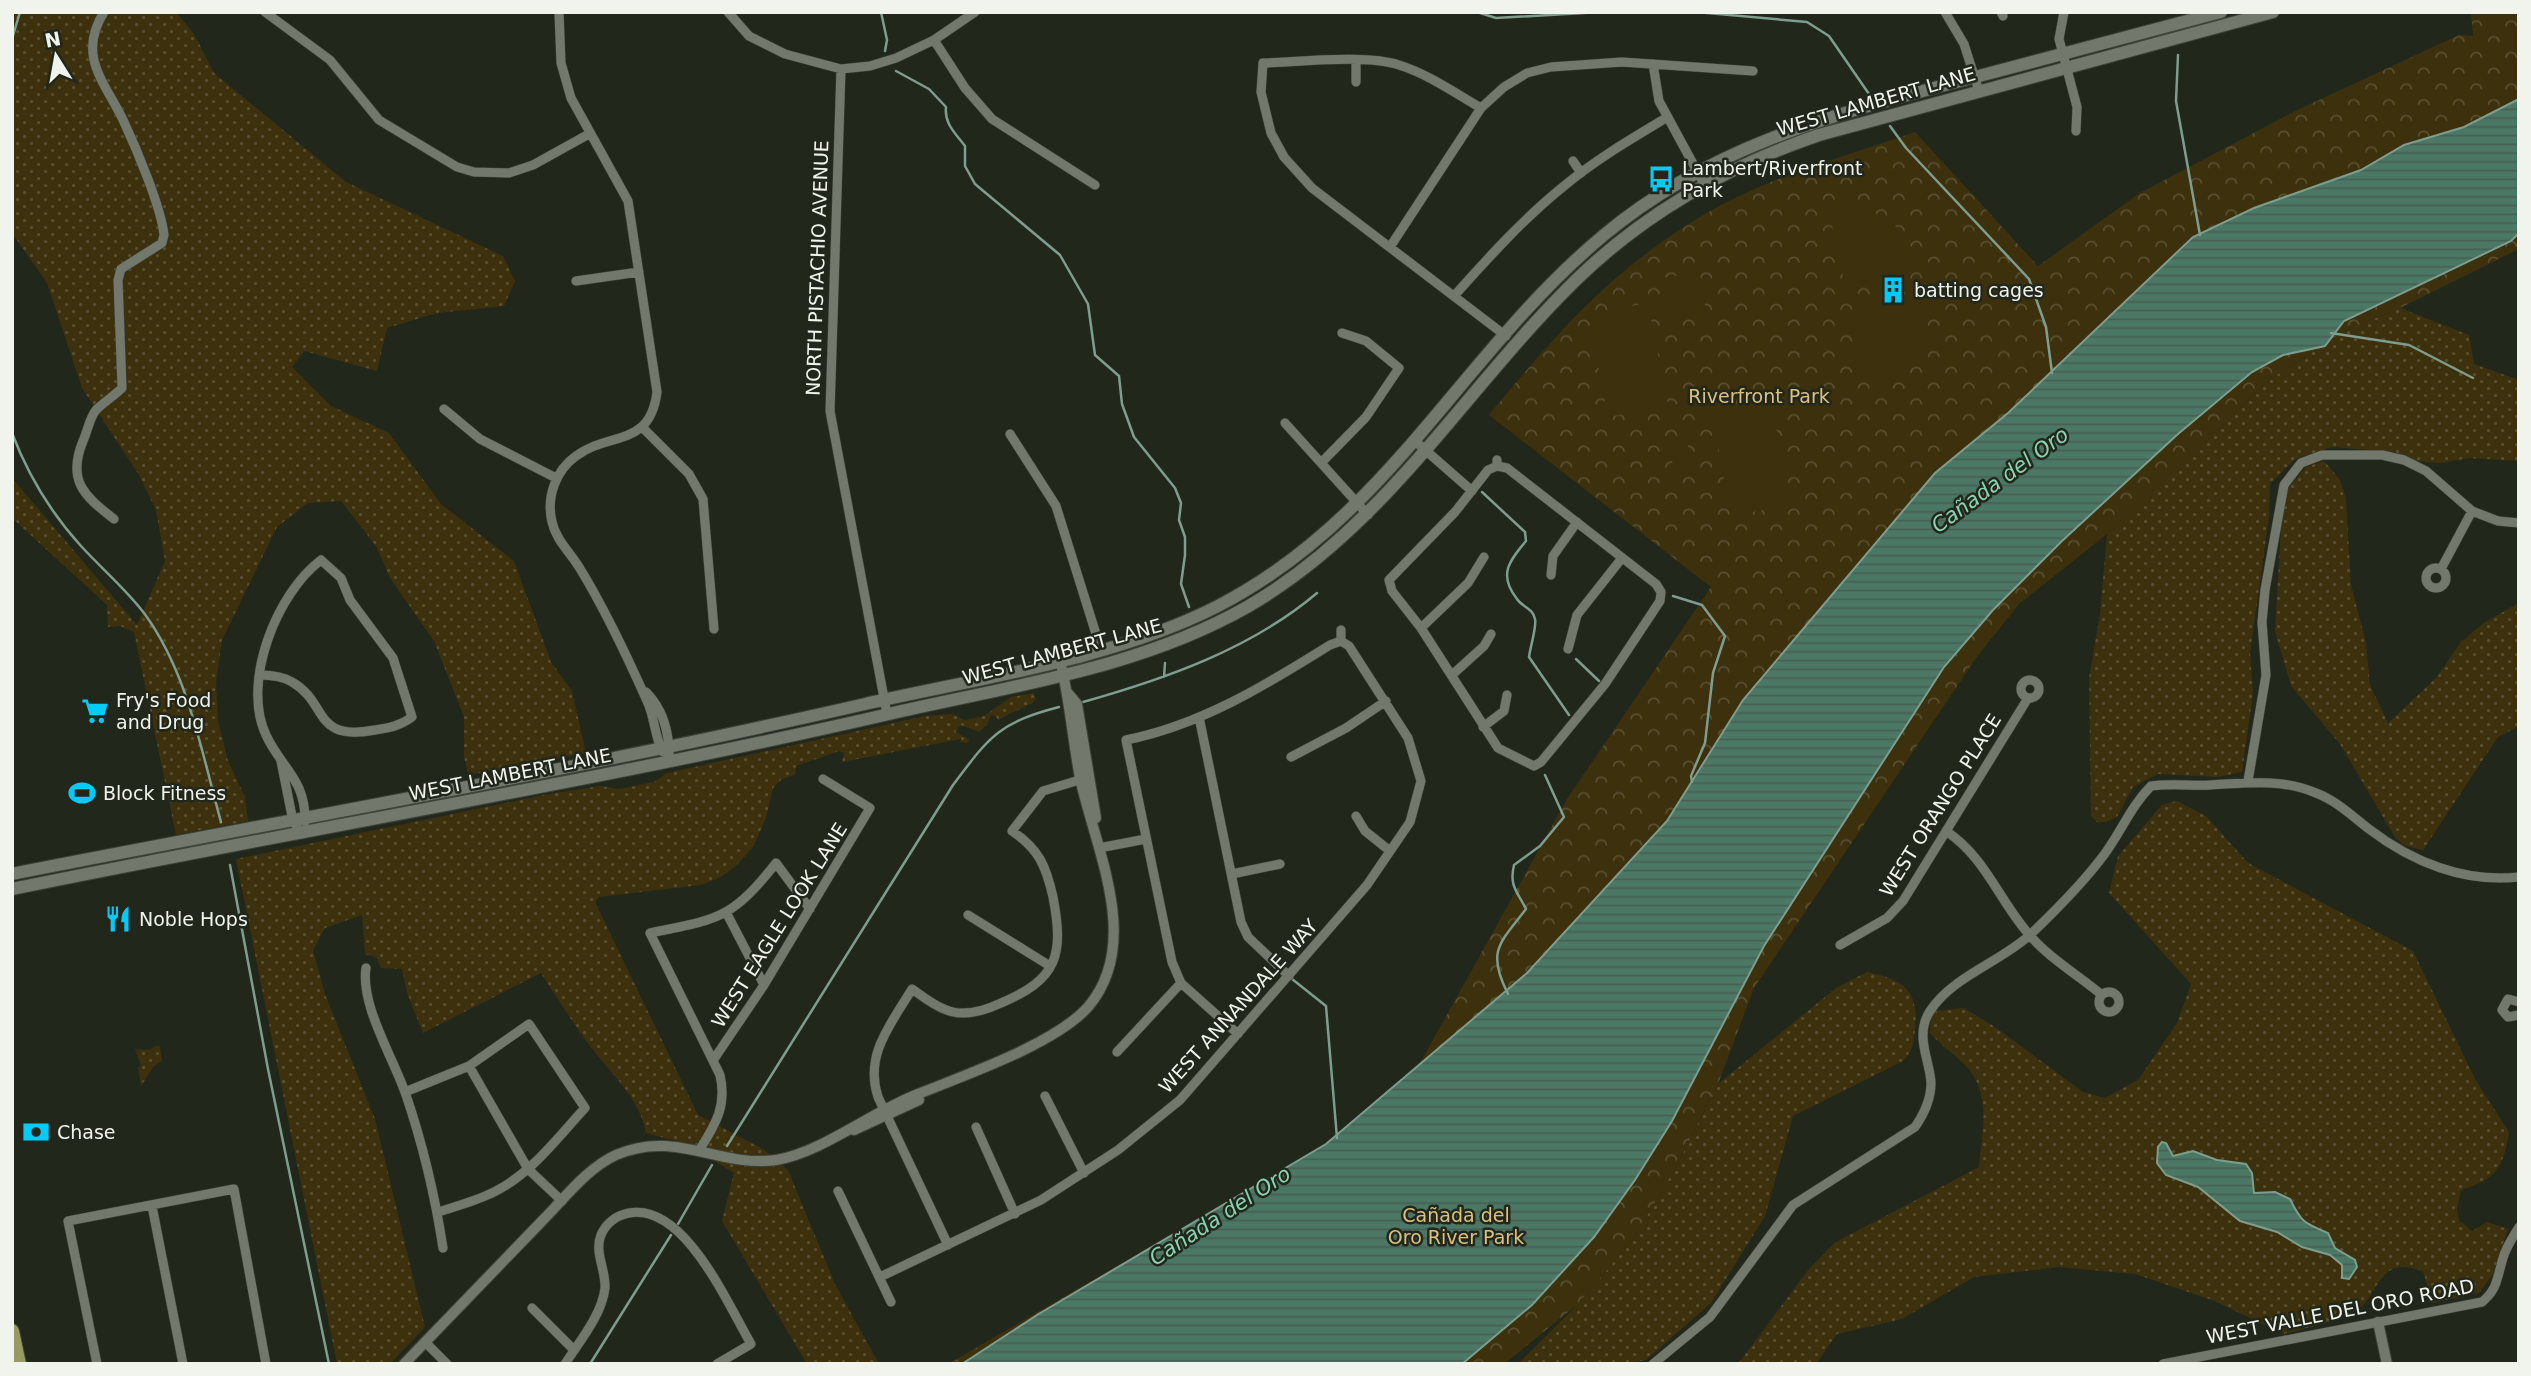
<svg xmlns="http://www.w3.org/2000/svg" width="2531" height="1376" viewBox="0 0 2531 1376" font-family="'DejaVu Sans',sans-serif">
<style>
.grass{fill:url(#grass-dots)}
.forest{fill:url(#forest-crowns)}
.garden{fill:#3c300d}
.water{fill:url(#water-rules);stroke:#7d9d8e;stroke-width:2}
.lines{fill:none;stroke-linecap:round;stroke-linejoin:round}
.stream{stroke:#7d9d8e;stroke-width:2.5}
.minor-casing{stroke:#3e4239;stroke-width:10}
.tertiary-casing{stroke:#3e4239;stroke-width:12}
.secondary-casing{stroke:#3e4239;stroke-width:14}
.primary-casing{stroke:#3e4239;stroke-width:16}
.minor{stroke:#72786b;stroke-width:9}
.tertiary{stroke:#72786b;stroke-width:10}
.secondary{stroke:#72786b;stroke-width:12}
.primary{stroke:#989a63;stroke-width:14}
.labels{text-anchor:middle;stroke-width:5;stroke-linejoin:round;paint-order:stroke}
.street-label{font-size:19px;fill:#f1f4ed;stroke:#22271c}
.poi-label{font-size:19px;fill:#f1f4ed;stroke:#22271c;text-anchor:start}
.park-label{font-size:19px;fill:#dac17f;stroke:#22271c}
.water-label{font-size:21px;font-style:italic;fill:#88d3b3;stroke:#22271c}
</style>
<defs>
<pattern id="grass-dots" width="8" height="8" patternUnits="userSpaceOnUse" patternTransform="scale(1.75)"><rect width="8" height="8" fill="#3c300d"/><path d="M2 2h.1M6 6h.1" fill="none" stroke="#594f31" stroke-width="1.8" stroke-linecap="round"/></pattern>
<pattern id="forest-crowns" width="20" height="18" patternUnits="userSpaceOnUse" patternTransform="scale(1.75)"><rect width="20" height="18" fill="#3c300d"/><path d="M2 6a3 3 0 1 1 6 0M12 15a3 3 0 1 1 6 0" fill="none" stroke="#594f31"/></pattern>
<pattern id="water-rules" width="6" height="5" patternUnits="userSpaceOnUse" patternTransform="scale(1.75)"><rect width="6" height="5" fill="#4b7865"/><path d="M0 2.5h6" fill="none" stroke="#495e54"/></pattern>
</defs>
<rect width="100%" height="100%" fill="#22271c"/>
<!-- grass -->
<path class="grass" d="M12,12H176L194,34L214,73L346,182L503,256L515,281L504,306L437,313L387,328L377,371L304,351L292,367L331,406L389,433L441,504L514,561L551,662L572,691L586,753L468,775L464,756V717L434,641L390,578L376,546L341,501L308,503L277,527L222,640L216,682L218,721L228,761L245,797L248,821L176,835L134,632L120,626L108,627L107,605L12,518V478L137,625L165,561L156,510L139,475L82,388L47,283L12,233Z
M2400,308L2469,335L2474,364L2519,380V461L2469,458L2441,463L2414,461L2394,452L2332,447L2295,459L2270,484L2269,517L2250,653L2253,693L2242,772L2218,777L2158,774L2133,787L2117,817L2106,822H2097L2091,816L2089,678L2100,614L2107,534L2269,380L2344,331Z
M2324,461L2340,480L2346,499L2351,585L2366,643L2370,685L2388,723L2436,678L2461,642L2485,622L2519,603V726L2498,737L2423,850L2403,845L2395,837L2340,744L2291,686L2275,631L2281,529L2288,488L2306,467Z
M1034,693L1036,700C1025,709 1011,711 999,720L994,715L990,716L987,725L979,732L961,725L955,732L969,739L968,743L960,742L961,739L842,762L844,753L839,751L796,766L795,775L782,779L773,788L766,818L753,847L735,867L719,878L701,885L599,897L595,902L698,1115L763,1149L788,1170L835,1284L879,1364H807L722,1221L734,1173L687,1144L646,1133C640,1097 608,1071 587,1042C571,1020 556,996 541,973L423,1033L407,993L402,969L381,968L376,957L365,954L362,915L325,928L313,950L325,994L375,1119L425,1327L390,1364H337L236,859L549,794L601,786L619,789L654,782L667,773L925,716L952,714L965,720L984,716L1011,697Z
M2177,801L2206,816L2248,863L2413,951L2475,1079L2509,1132C2503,1168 2497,1179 2461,1190L2457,1209L2459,1220L2472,1231L2487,1222L2508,1229L2493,1274L2479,1293L2432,1303L2423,1271C2377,1255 2382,1291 2357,1311C2348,1319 2298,1330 2284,1334L2212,1300L2135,1274L2059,1267L1974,1277L1902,1319L1837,1334L1816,1364H1738L1809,1269L1834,1243L1979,1167C1982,1131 1993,1090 1962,1062C1951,1052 1940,1044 1930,1033L1931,1017L1935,1011L1964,1008L1995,1027L2083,1092L2105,1098L2138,1080L2177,1023L2191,984L2109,893L2118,856L2162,805Z
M1867,972C1905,980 1919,991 1915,1031C1913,1045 1913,1051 1903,1061L1793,1116L1765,1216L1711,1303L1646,1360L1624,1364H1518L1578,1304L1634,1238L1677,1165L1718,1084L1836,988Z
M155,1046H160L162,1061L154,1066L141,1086L138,1068L141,1065L135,1049L150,1050Z"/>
<!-- forest -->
<path class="forest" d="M2471,12H2519V249L2400,308L2344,331L2269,380L2107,534L2019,604L1976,658L1754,988L1718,1084L1677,1165L1634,1238L1578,1304L1504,1364H948L1367,1121L1405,1090L1567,799L1711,587L1489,415C1555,335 1612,269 1702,216C1767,177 1844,157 1915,132L2038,266L2140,193L2293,112L2459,35L2473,36Z"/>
<!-- garden -->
<path class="garden" d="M1850,208C1887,210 1912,235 1919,270L1849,284L1844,280L1829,212Z
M1699,271L1706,311L1667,319L1659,279Z
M1924,294C1935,343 1910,373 1863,382L1849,314L1853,308Z
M1648,303L1668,405L1608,417L1588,314Z
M1771,403L1791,505L1731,516L1712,414Z
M1686,436L1692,468L1674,471L1668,440Z"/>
<!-- water -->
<path class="water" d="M2519,99V233L2511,241L2344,321L2325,346L2283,355L2252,372L2178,434L2062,541L1993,610L1944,667L1764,946L1672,1121L1635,1180L1594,1237L1532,1305L1462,1364H962L1037,1315L1326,1144L1527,973L1667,821L1743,700L1935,473L2008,413L2193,237L2254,208L2361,170L2404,145L2464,127Z
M2162,1142L2166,1143L2173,1156L2193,1151L2217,1160L2246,1164L2252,1173L2254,1193L2275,1192L2290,1199C2301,1222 2304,1223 2328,1233L2335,1248L2355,1260L2357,1267L2349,1279L2342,1278V1265L2330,1255L2302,1247L2277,1232L2240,1221L2198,1187L2166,1175L2157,1163L2158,1147Z"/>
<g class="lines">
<!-- stream -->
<path class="stream" d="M881,12L887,40L885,51
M1477,12L1496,18L1601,12
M1696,12L1807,22L1829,36L1869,94
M12,39L20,12
M2178,55L2176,101L2200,235
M896,71L929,89L946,107C944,124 956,134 965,146V166L975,184L1060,255L1088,304L1095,355L1119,376L1122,404L1134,437L1175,488L1181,503L1179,520L1185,537V555L1181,584L1189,607
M1890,126L1906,148L2029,279L2046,327L2052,373
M12,301V303
M2331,333L2409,345L2473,378
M12,433C28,475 51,513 81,546C101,568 126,589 144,613C188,673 201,750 221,822
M1482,492L1525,532L1526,541C1509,561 1498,575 1517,599C1522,607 1533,608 1535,619C1537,626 1530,648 1529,657L1569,715
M1673,596L1702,605L1725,636L1713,673L1705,743L1691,776L1692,782
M1576,659L1599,681
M1164,677L1165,663
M1083,702C1165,679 1251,649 1317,593
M230,865L268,1069L329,1364
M1292,979L1326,1006L1337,1138
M1508,994C1486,951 1500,943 1526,909C1517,891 1509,886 1514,865L1540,846L1564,817L1545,775
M727,1146L953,785C990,736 998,723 1059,707
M678,1224L712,1165
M590,1364L671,1235"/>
<!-- minor casing -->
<g class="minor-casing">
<path id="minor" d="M104,12C76,57 106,83 124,122C137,150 161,207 164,235L162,243L121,269L118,280L122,388C114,396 104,402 96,410C89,419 88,430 83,441C67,480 83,495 114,519
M265,12L330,60L379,120L457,167L474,172L509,173L533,165L589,134
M559,12L561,63L571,98L628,201L657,392C650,448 610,431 576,456C556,470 546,497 552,522C556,540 570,552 579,567C605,609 627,656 647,701C655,717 654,736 663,752
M728,12L749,36L785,54L841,69L870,66L896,58L934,40L975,12
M1945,12L1964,44L1979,91
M2001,12L2003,16
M2064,12L2059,39L2077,107L2076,131
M934,40L965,88L992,119L1095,185
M1356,61V82
M1653,64L1659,101L1704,184
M841,69L830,411L887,714
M1481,108C1455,93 1428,74 1399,65C1366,54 1300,62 1263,63L1261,92L1271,133L1284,157L1312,188L1506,336
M1573,161L1581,173
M1390,247L1481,108L1504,87L1527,73L1551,67L1622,62L1753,71
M576,281L639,272
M1454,296C1489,257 1523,219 1564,186C1595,160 1631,139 1666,118
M444,409L480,439L556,478
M1285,423L1368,515
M642,427L689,474L703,499L714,629
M1010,434L1056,506L1101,650
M1415,441L1472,491
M1321,463L1366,417L1399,368L1366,341L1342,333
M2426 578a10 10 0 1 1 20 0a10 10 0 1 1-20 0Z
M2441,569L2472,511
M1551,575L1553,556L1577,522
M1389,580L1392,591L1421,628L1498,748L1534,766L1541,762L1605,684L1660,601L1661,592L1656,584L1507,468L1497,466V460
M1389,580L1455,512L1488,470L1497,466
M1421,628L1468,583L1484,557
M1341,630V641
M1568,649L1577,615L1622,558
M260,675C271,675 282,676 292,682C329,703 312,742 375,730C389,728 400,726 412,717L393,658L350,600L341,578L321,560C277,593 241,682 266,735C281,768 306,779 305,822
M1452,675L1484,646L1491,634
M2021 689a9 9 0 1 1 18 0a9 9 0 1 1-18 0Z
M646,692C665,711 670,735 669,762
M1199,717L1241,922L1248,937L1289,976
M1483,727L1504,711L1507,695
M1291,757L1346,728L1386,701
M281,761L293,821L302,834
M2248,781L2266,675L2262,622L2265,590L2284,485L2301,463L2322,455H2382L2404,460L2426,471L2472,511L2498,521L2519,523
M1356,816L1365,831L1390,851
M1946,831C1985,857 1998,898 2027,932C2046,956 2078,975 2102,995
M1099,848L1146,839
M1232,874L1280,864
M727,914L764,985
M968,915L1050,966
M1840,945L1887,918L1903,901L2028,698
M366,968C360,1005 394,1059 406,1095C423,1145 435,1196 443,1248
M2099 1002a10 10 0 1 1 20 0a10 10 0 1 1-20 0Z
M2519,1002L2508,999L2502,1010L2508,1017L2519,1015
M1238,1034L1181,983L1172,962L1126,740C1201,725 1266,685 1330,645L1341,641
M1117,1052L1181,983
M714,1059L764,985L870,808L823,779
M469,1066L528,1169L562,1201
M405,1092L469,1066L529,1024L585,1108C558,1137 531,1174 494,1192C476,1201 457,1206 438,1212
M1045,1096L1084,1173
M976,1127L1015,1214
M700,1149C716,1124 727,1105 720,1075L650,933C718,919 731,920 776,863L810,909
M838,1191L891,1302
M152,1206L183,1364
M948,1245L878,1097C864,1055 891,1024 912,989C922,996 933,1005 944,1009C963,1018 984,1011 1001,1003C1058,979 1064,955 1053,897C1046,866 1039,849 1012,831L1043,791L1086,778
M880,1277L1041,1200L1118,1150L1180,1100L1367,885L1410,822L1421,781L1408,738L1349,646L1341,641
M532,1308L574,1350
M425,1342L447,1364
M97,1364L68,1221L234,1189L266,1364
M565,1364C579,1342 602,1315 605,1288C606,1270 594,1252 601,1235C606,1223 617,1215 629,1213C685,1203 728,1305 751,1344L717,1364
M1653,1364L1710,1317L1793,1205L1915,1127C1924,1114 1931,1100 1931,1083C1930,1060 1914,1036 1930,1011C1953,976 2001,962 2031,934C2055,911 2080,886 2100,860C2119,837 2129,808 2151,786C2171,783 2190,786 2210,785C2247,783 2281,778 2316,793C2337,801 2352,816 2369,829C2412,862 2464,883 2519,877
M2163,1364L2482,1302C2498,1289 2497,1277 2503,1258C2506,1247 2513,1237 2519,1227"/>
</g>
<!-- tertiary casing -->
<g class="tertiary-casing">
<path id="tertiary" d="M1067,692L1077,704L1096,818
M854,1130L919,1100
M2378,1322L2387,1364
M404,1364C450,1316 496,1269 542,1221C564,1199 587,1168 616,1155C675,1129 719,1168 776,1160C821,1153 873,1111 918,1094C965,1075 1055,1044 1088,1007C1143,943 1095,848 1080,778C1073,741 1070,705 1062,669"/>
</g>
<!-- secondary casing -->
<g class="secondary-casing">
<path id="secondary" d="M12,874C297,818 582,769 865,704C979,678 1115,659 1218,606C1389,518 1463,352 1604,235C1711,146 1829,116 1960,81C2047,58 2134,35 2221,12
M12,889C304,829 598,781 889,714C1009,686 1138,669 1247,607C1386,527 1465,388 1577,279C1646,212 1728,166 1819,135L2273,12"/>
</g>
<!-- primary casing -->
<g class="primary-casing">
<path id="primary" d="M12,1331L19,1364"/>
</g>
<!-- minor -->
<use href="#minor" class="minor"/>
<!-- tertiary -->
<use href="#tertiary" class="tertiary"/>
<!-- secondary -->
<use href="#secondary" class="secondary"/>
<!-- primary -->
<use href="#primary" class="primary"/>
</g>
<!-- icons -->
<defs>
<g id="bus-bare" transform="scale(2.1)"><path d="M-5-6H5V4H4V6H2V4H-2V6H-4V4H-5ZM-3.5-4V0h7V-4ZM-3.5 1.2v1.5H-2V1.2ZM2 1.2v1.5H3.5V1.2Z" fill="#03cbf9" stroke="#22271c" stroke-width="2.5" paint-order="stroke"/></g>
<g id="building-bare" transform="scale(2.1)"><path d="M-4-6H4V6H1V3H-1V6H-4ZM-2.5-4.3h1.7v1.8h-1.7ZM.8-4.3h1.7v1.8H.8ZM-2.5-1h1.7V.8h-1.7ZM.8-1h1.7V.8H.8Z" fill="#03cbf9" stroke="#22271c" stroke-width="2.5" paint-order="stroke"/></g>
<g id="supermarket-bare" transform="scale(2.1)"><path d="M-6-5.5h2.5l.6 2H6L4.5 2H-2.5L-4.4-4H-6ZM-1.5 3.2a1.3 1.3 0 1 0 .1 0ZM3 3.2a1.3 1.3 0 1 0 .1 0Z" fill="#03cbf9" stroke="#22271c" stroke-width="2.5" paint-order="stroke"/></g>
<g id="stadium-bare" transform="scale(2.1)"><path d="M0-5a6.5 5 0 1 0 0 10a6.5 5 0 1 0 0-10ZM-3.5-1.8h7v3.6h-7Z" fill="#03cbf9" stroke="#22271c" stroke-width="2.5" paint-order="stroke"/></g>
<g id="restaurant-bare" transform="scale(2.1)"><path d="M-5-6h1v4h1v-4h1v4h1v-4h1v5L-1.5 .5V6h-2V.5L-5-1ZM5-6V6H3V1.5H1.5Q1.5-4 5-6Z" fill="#03cbf9" stroke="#22271c" stroke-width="2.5" paint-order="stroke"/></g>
<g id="bank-bare" transform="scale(2.1)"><path d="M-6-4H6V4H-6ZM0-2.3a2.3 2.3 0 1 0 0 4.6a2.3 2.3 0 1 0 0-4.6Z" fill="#03cbf9" stroke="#22271c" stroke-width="2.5" paint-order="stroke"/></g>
</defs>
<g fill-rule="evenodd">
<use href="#bus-bare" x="1661" y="179"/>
<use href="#building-bare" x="1893" y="290"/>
<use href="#supermarket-bare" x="95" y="711"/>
<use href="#stadium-bare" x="82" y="793"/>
<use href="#restaurant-bare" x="118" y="919"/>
<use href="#bank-bare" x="36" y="1132"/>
</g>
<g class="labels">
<!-- street labels -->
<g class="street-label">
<text transform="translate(1876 101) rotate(-16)" y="7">WEST LAMBERT LANE</text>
<text transform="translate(817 268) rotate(-88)" y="7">NORTH PISTACHIO AVENUE</text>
<text transform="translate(1062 651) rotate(-15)" y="7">WEST LAMBERT LANE</text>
<text transform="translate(510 774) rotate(-11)" y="7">WEST LAMBERT LANE</text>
<text transform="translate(1940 805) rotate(-58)" y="7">WEST ORANGO PLACE</text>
<text transform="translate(779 925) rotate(-58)" y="7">WEST EAGLE LOOK LANE</text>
<text transform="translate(1238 1006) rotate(-48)" y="7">WEST ANNANDALE WAY</text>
<text transform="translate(2340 1311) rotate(-11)" y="7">WEST VALLE DEL ORO ROAD</text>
</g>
<!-- poi labels -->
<g class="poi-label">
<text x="1682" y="175">Lambert/Riverfront<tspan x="1682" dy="22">Park</tspan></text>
<text x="1914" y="297">batting cages</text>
<text x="116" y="707">Fry's Food<tspan x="116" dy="22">and Drug</tspan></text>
<text x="103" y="800">Block Fitness</text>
<text x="139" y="926">Noble Hops</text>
<text x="57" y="1139">Chase</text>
</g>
<!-- park labels -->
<g class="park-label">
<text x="1759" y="403">Riverfront Park</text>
<text x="1456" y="1222">Cañada del<tspan x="1456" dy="22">Oro River Park</tspan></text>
</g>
<!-- water labels -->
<g class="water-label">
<text transform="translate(2000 480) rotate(-36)" y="7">Cañada del Oro</text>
<text transform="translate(1220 1216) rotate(-33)" y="7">Cañada del Oro</text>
</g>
</g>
<!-- border -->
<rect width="2531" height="1376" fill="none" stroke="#f1f4ed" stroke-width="28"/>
<!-- north arrow -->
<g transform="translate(56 56) rotate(349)" stroke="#22271c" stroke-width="5" paint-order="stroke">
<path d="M0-5L12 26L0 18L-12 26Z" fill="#f1f4ed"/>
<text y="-10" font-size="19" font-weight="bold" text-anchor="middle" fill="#f1f4ed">N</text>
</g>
</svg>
